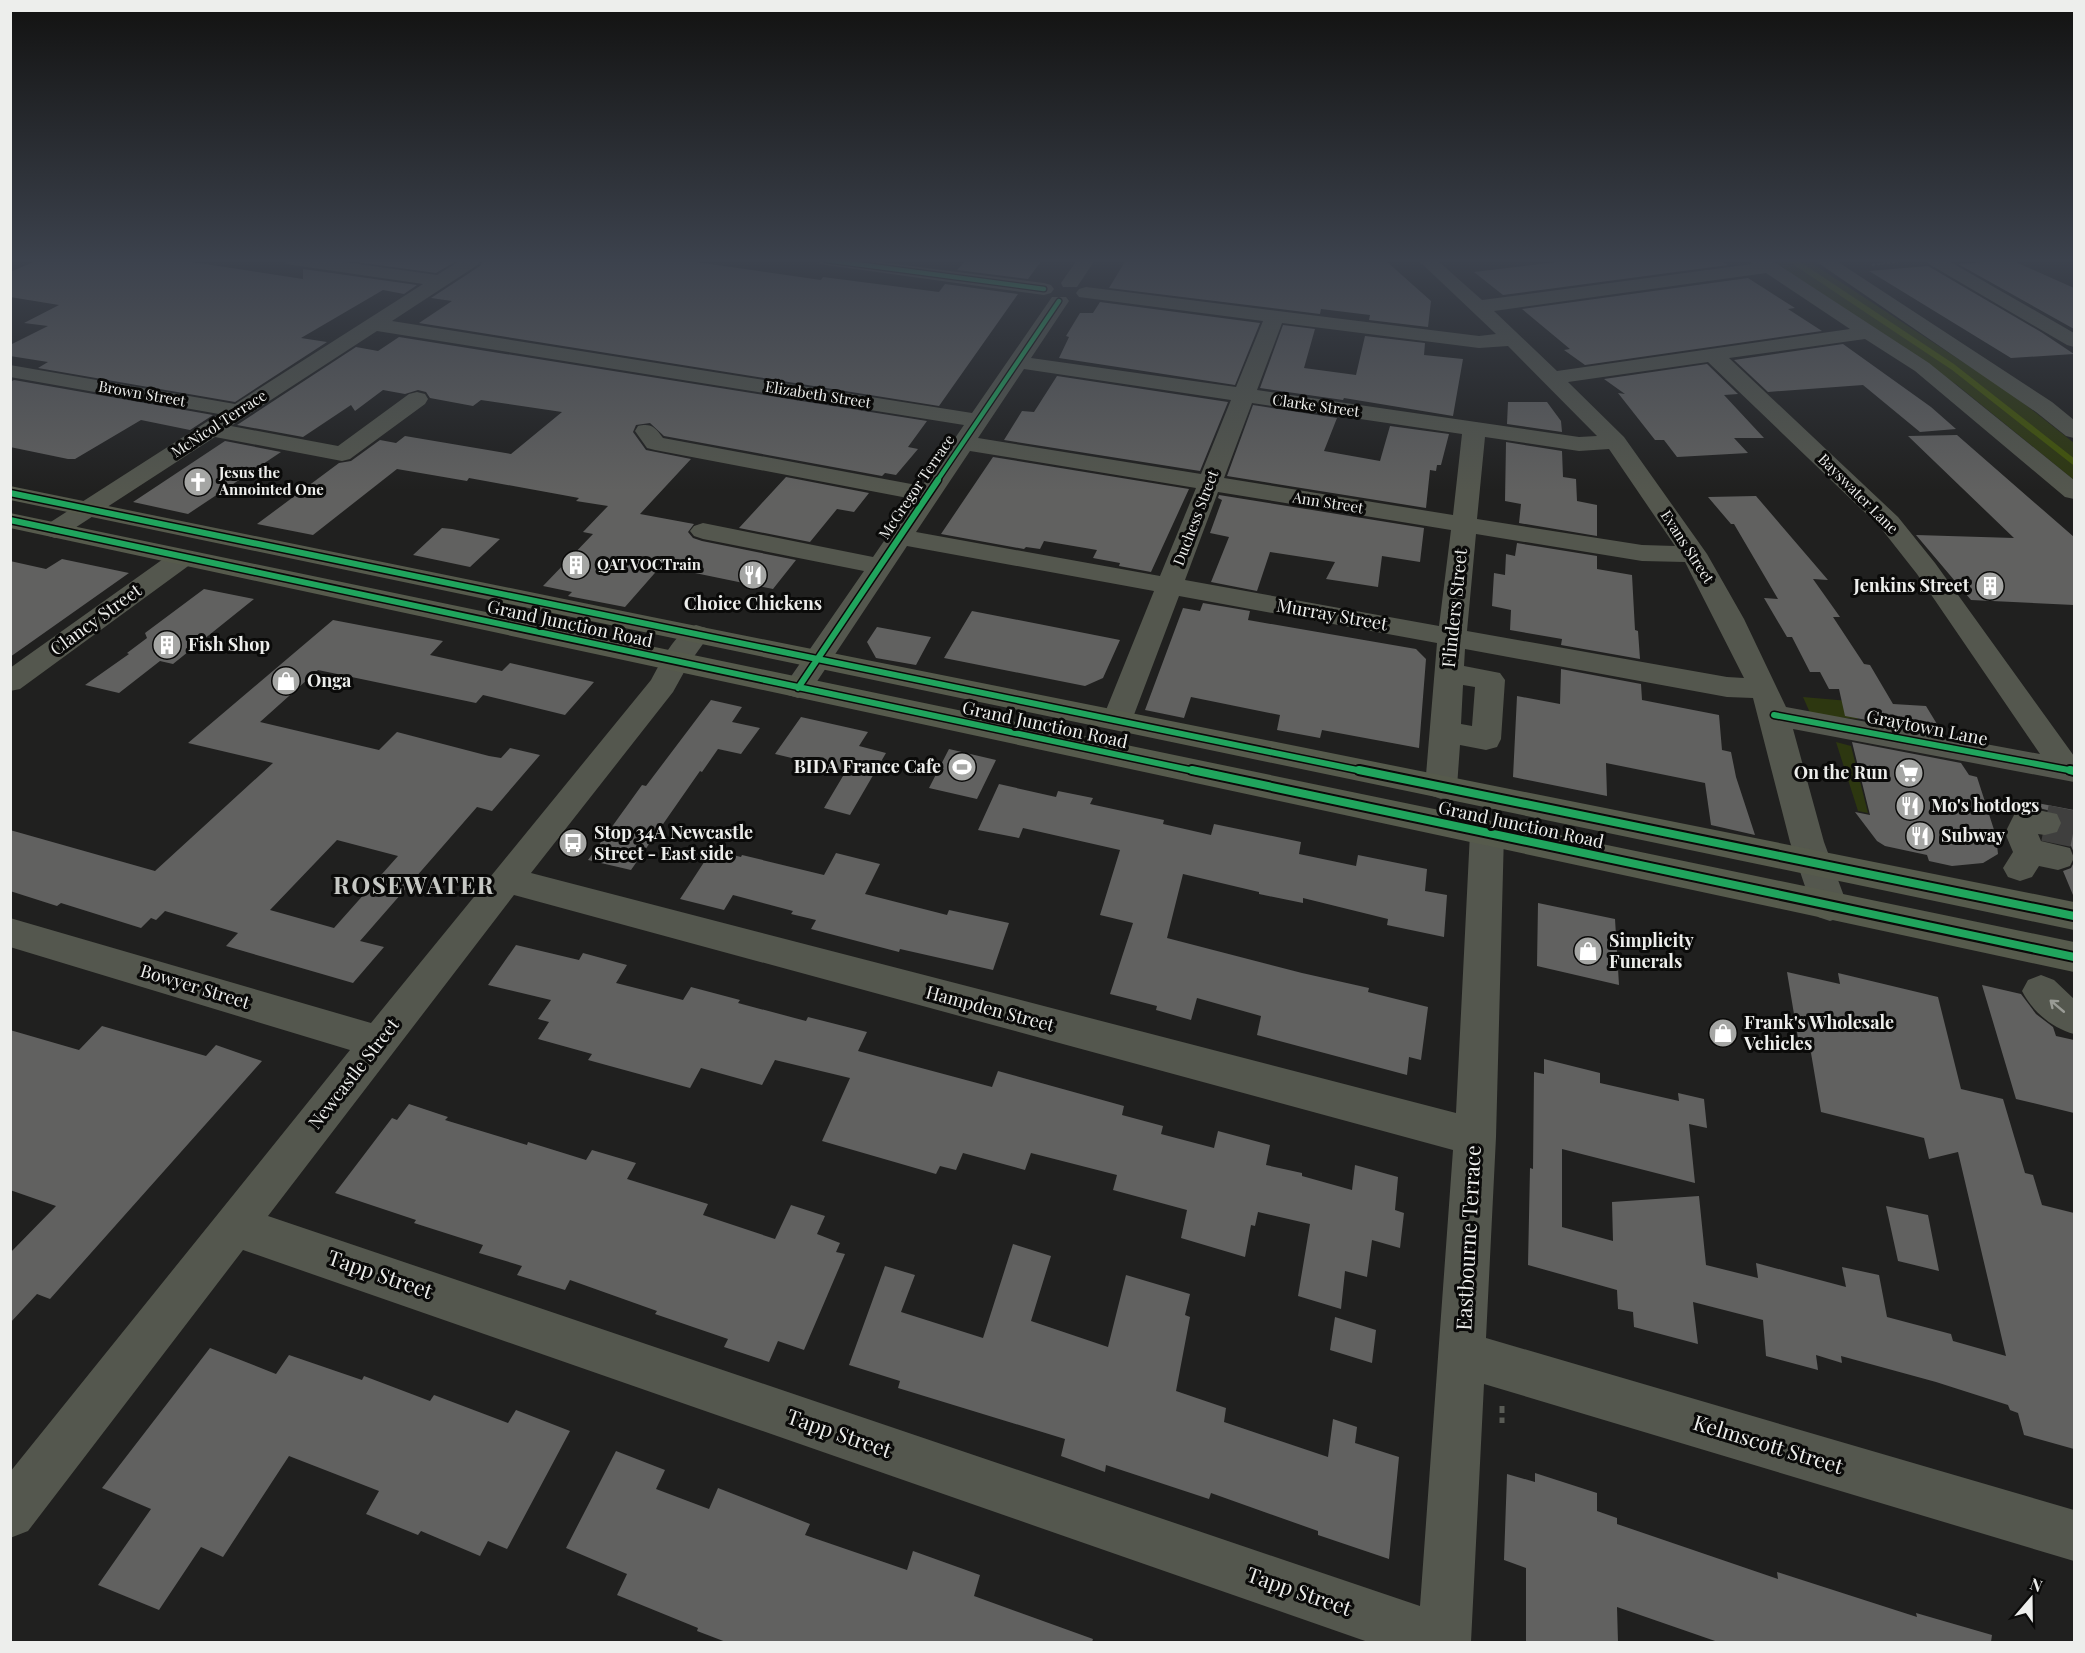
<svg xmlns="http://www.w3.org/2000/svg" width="2085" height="1653" viewBox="0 0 2085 1653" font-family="'Playfair Display',serif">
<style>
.green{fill:#2d3710}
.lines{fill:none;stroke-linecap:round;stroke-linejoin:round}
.stream{stroke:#435607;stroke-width:6}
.building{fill:#616160;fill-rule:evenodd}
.minor-tunnel{stroke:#3f3f3e;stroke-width:36;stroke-dasharray:36 18;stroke-linecap:butt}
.path-far1{stroke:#595b55;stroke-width:2;stroke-dasharray:3 2;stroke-linecap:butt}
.path{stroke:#595b55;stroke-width:5;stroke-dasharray:7 4.5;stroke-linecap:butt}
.minor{fill:#54574e;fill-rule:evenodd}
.highway{fill:#565a4c;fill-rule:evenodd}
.cycleway-far2-casing{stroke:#0a0a09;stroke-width:7}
.cycleway-far1-casing{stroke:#0a0a09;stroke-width:9}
.cycleway-casing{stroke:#0a0a09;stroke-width:12}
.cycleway-far2{stroke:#20a55d;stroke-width:4.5}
.cycleway-far1{stroke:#20a55d;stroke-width:6}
.cycleway{stroke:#20a55d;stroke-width:8}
.oneway{stroke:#999b95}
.labels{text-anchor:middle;stroke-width:6;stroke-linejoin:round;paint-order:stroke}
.far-street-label{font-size:15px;fill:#edeeec;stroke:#0a0a09}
.far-poi-label{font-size:15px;font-weight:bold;fill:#edeeec;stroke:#0a0a09;text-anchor:start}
.poi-label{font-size:18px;font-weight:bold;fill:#edeeec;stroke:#0a0a09;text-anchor:start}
.street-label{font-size:18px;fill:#edeeec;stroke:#0a0a09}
.near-street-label{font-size:21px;fill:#edeeec;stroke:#0a0a09}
.district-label{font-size:24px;font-weight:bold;letter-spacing:1.5px;fill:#c6c8c4;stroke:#0a0a09}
</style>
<rect width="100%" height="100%" fill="#20201f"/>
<!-- green -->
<path class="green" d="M1767,260H1807L2012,394L2074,443V480L1957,385Z
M1803,697L1849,701L1858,719L1811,715Z
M1836,742L1851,746L1868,813L1858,811Z"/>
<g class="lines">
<!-- stream -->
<path class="stream" d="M1792,260L1953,367L2074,462"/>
</g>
<!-- building -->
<path class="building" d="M38,260H179L303,279V269L417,285L404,294L383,290L301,338L327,342L235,402L38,368L48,362L10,356V345L48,326L24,323L59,305L10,297V272Z
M342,260H458L436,273Z
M484,260H682L821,280L823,277L939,292L945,284L1018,294L939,406L419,323L452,301L431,298L480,266Z
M966,260H1042L1028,279L957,270Z
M1126,260H1385L1431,301L1428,327L1369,320L1370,315L1321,309L1320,314L1109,288Z
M1572,260H1719L1728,265L1503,295L1474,272Z
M2011,260L2074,288V329L1958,264Z
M1928,266L2041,332L2074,354L2011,358L1869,271Z
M1748,278L1795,308L1788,309L1822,331L1585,365L1564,350L1570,349L1522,309Z
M1100,302L1260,323L1235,385L1059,358L1069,337L1066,336L1080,313H1093Z
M1283,325L1315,329L1304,368L1356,375L1365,336L1425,343L1424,355L1463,359L1453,416L1344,398L1343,400L1260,388Z
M399,337L927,421L908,447L918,449L896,475L885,473L882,476L664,436L650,423L636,425L633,432L646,450L691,459L640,514L694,524L688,532L693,538L702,541L796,560L773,589L661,566L625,607L568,596L572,592L543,586L593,534L583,532L608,506L576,501L579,498L469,478L467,481L397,469L313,535L257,524L339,463L351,461L380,440L396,443L405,436L511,454L562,412L481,400L473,406L430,398L426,392L418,390L405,394L383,390L355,411L351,405L303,437L237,425L356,347L378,351Z
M1843,344L1931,407L1956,429L1920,432L1863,385L1768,392L1734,360Z
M1707,364L1738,394L1724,395L1764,438H1734L1748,453L1677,457L1664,440H1655L1618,393L1625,394L1604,379Z
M1057,376L1228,402L1200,471L1004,440L1022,411L1034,412Z
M14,380L213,415L190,430L141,420L75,459H68L10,447V382Z
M1508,402H1547L1561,421L1562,432L1507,424Z
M1253,405L1337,418L1324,451L1380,461L1390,426L1449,434L1441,465H1437L1436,471L1430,470L1426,508L1227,476Z
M1957,435L2074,537V605L1971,600L1916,535L2014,538L1908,436Z
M225,441L281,452L188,514L133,502Z
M1506,442L1562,451L1563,477L1576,479L1577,501L1597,505V536L1519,523L1521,504L1505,501Z
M993,457L1189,489L1151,572L1119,566L1120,563L1093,558L1097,550L1044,541L1040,549L1026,547L1024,549L941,534Z
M786,477L869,493L854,512L837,509L810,542L739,528Z
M1219,495L1424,528L1420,562L1382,556L1378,587L1326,579L1335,562L1270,552L1257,591L1211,582L1229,537L1210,533L1222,500L1218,498Z
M1756,496L1828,580L1813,579L1840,617H1833L1864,664L1870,665L1893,704L1926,706L1943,734L1845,716L1839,689H1829L1820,672H1810L1792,637H1787L1764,598L1778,599L1734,524H1731L1708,497Z
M442,528L452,529L500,539L470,567L413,555Z
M1517,543L1597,556V569L1632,575L1635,630L1638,631L1640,659L1561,645L1562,639L1510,630L1511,610L1492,606L1494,573L1505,575L1506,554L1515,556Z
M62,559L129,573L10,657V561L46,569Z
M204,589L254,599L173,664L160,661L119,693L85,685L129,654L127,653L147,638L145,633Z
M1203,603L1250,611L1248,620L1416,649L1426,659L1419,748L1322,730L1320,738L1277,730L1280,715L1191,697L1184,718L1145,710L1183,608L1200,611Z
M972,611L1120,640L1103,678L1085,686L944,658Z
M333,620L443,641L430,655L502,671L510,663L594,682L565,715L483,695L476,703L318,670L260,722L379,750L397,732L489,756L501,758L510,748L540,755L492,811L477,807L360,941L384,947L353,983L226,946L238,933L165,911L156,920L151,918L141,928L61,903L57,906L10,891V830L155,871L273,763L188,743ZM337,840L398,856L334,928L270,910Z
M877,627L931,637L916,665L876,658L867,642Z
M1561,669L1641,684L1642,700L1719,715L1722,750L1731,752L1736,777L1755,835L1711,825L1705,783L1606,763L1607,796L1513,777L1517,696L1560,704Z
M711,700L742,707L732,722L760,728L741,754L718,749L702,772L700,771L631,870L588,860L642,785L646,786Z
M801,717L868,732L859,746L886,753L850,815L824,808L846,771L775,754Z
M1852,742L1961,763L1969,775L1977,777L1996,836L1998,854L1983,863L1952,866L1929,861L1927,855L1885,846L1877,841L1855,812L1870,815Z
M949,749L996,760L977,799L929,788Z
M999,784L1056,797L1058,791L1093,798L1090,804L1164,820L1163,824L1211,835L1214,824L1301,842L1299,854L1356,866L1358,855L1427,869L1425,891L1447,895L1444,937L1387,925L1388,919L1303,898V903L1259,894V892L1183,874L1167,938L1302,973L1369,988L1368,992L1428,1007L1421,1060L1409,1057L1407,1075L1257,1035L1261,1016L1197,998L1191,1020L1156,1010L1157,1006L1110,994L1133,923L1100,915L1120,850L1023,828L1019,838L978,830Z
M2037,803L2074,810V853L2071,846L2052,841L2050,836L2059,833L2063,824L2059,813L2039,808Z
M712,850L741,857L742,855L824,875L836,853L880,864L865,894L947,915L949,910L1009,923L993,970L900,949L899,952L811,929L816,920L791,914L793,911L733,895L724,910L680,899Z
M2074,862V894L2073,895L2063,871L2071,868Z
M1538,903L1615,919L1619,985L1537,966Z
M516,945L579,960L583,953L627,965L616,983L683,1000L691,987L740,1000L738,1003L806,1021L808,1017L867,1032L858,1051L992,1087L998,1071L1124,1106L1122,1115L1163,1126L1161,1134L1214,1148L1218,1131L1270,1145L1266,1165L1302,1173V1176L1352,1190L1355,1165L1398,1177L1395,1210L1404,1213L1400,1248L1372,1240L1367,1277L1345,1271L1341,1309L1298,1296L1310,1224L1258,1212L1255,1226L1251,1225L1245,1257L1181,1238L1187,1210L1113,1190L1117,1175L1031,1153L1025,1170L963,1153L956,1170L940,1166L936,1174L822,1141L850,1078L775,1060L762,1085L701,1068L690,1088L588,1060L592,1054L538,1039L549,1022L538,1019L551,1000L488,985Z
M1787,972L1840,984L1838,973L1938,997L1961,1089L2003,1099L2025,1173L2033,1175L2042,1205L2074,1213V1449L2024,1435L2018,1413L2010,1410L2008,1405L1936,1382L1841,1356L1842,1363L1816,1355L1818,1370L1766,1356L1763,1320L1693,1302L1698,1344L1634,1327L1633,1312L1618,1309L1617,1290L1528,1265L1530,1168L1533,1169L1534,1072L1544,1074V1059L1600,1073V1083L1679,1101L1678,1093L1704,1099L1707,1128L1689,1124L1695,1183L1562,1149V1227L1613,1241L1612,1202L1699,1196L1706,1265L1758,1278L1756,1263L1846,1287L1842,1267L1879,1275L1887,1317L1951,1334L1953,1341L2006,1356L1958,1152L1929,1159L1924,1138L1821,1112L1811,1053L1800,1050Z
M1982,985L2021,994L2036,1014L2053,1027L2056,1036L2074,1040V1113L2016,1099Z
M102,1026L206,1056L216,1045L262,1061L50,1299L37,1294L10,1323V1253L56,1206L10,1190V1030L79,1050Z
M409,1104L448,1117L445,1120L527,1145L528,1142L586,1160L592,1150L636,1163L627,1179L708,1204L703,1215L775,1239L791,1205L825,1216L817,1234L840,1243L836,1252L845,1254L804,1350L778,1341L769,1362L724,1347L728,1339L655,1314L657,1311L570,1280L565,1290L517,1275L522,1266L479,1253L483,1245L414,1223L416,1220L335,1193L392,1118L397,1120Z
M1886,1206L1928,1215L1939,1271L1898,1261Z
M1013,1244L1051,1256L1031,1321L1108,1347L1126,1275L1190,1294L1185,1315L1190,1317L1176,1391L1226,1408L1224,1422L1328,1457L1333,1419L1357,1427L1355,1443L1399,1457L1389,1559L1318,1535V1531L1211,1493L1209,1499L1106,1465L1105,1472L1061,1456L1065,1439L898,1388L900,1381L849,1365L885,1266L915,1275L901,1312L983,1338Z
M1335,1317L1376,1330L1372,1363L1330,1350Z
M210,1348L276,1374L289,1355L362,1380L364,1376L430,1401L434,1395L508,1423L516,1410L570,1431L507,1549L488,1541L480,1556L421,1531L418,1535L366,1514L379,1491L289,1456L223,1557L201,1547L159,1610L98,1585L151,1509L102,1488Z
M616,1451L665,1470L656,1489L709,1509L718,1488L810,1524L805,1535L907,1570L913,1551L980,1575L974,1596L1093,1639L1092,1642H726L697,1631L698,1628L617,1595L627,1574L566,1548Z
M1535,1473L1597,1493V1511L1617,1518V1524L1778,1579L1777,1572L1917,1617L1916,1613L1992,1635L1991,1642H1718L1617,1607L1618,1642H1526V1568L1504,1560L1507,1474L1535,1482Z"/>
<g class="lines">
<!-- minor-tunnel -->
<path class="minor-tunnel" d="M2045,823L2074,829"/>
<!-- path-far1 -->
<path class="path-far1" d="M1872,265L1910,260"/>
<!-- path -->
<path class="path" d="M1502,1406V1423"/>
<!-- minor -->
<path class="minor" d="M284,260H329L437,275L461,260H482L479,264L392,321L972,413L1052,297H1066L1069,301L1031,358L1236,387L1263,321L1079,297L1076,293L1079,289L1086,287L1479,336L1496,334L1418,260H1437L1482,300L1752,264L1750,260H1771L1929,363L2074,480V499L2065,497L1915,371L1865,339L1729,358L1898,517L1935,563L2074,756V782L1793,729L1824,842L1848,907L1842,917L1830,921L1818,917L1812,907L1790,842L1753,698L1727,697L1465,649L1464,666L1500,673L1505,680L1501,739L1497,747L1486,750L1460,745L1457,787L1452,795L1441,799L1430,795L1425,787L1437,643L1179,596L1132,720L1128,727L1117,730L1106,727L1102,720L1154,591L907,546L808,695L798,698L788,695L783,688L864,571L703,539L694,536L690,531L694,526L703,523L873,557L913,499L655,450L647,448L635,431L638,426C651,423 655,427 663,438L922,486L964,425L377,331L231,426L338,446L409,394L417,392L425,394L428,399L425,404L350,459L342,461L215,437L64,535L55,538L46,535L42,530L46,525L219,414L10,377V365L235,404L423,284L293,265L287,264ZM1766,273L1850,329L1557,371L1494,311ZM1282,323L1479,348L1508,346L1597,436L1579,437L1257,390ZM1708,362L1880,527L1917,574L2040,754L1786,707L1744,619L1707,554L1624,437L1568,382ZM1024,369L1231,400L1201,474L978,438ZM1252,403L1462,434L1453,515L1224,478ZM1485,437L1579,451L1609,449L1675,546L1642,545L1477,519ZM970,451L1196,488L1160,576L916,532ZM1218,492L1451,530L1439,626L1185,580ZM1476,534L1642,561L1685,562L1744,678L1727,677L1467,631ZM1463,685L1475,687L1472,726L1461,724Z
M817,260H864L1044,283L1051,285L1054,289L1051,293L1044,295L826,265L820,264Z
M1077,260H1095L1077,287H1063L1061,283Z
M1814,260H1835L2052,402L2074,420V438L2066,436L2036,412Z
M1926,260H1947L2074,333V347L2067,345L1929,264Z
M182,550L191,552L195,558L191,564L20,689L10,691V668L173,552Z
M696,625L706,628L710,634L688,665L673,692L531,873L1456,1113L1470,833L1475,824L1487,821L1499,824L1504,833L1496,1137L1486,1338L2074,1510V1561L1484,1384L1471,1642H1368L243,1250L28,1531L10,1538V1472L350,1050L10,947V918L371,1023L651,680C661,662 675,631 696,625ZM514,895L1453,1150L1420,1606L268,1216Z
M2028,808L2057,814L2061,823L2057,832L2045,835L2038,834L2041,841L2070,848L2074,858L2070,866L2058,870L2039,866L2032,877L2020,881L2008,877L2003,868L2013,852L2005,833L2016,811Z
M2041,975L2054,980L2074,999V1034C2052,1028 2033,1012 2022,991L2028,980Z"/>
<!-- highway -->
<path class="highway" d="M10,486L652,617L2074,902V930L10,500Z
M10,513L2074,942V972L10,528Z"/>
<!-- cycleway-far2 casing -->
<g class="cycleway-far2-casing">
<path id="cycleway-far2" d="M826,260L1044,289
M937,481L1059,301"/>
</g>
<!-- cycleway-far1 casing -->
<g class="cycleway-far1-casing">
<path id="cycleway-far1" d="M10,493L1367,772
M10,520L1199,772
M798,688L938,480
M1774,715L2074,771"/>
</g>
<!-- cycleway casing -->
<g class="cycleway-casing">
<path id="cycleway" d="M1192,770L2074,957
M1359,770L2074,916
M2070,770L2074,771"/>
</g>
<!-- cycleway-far2 -->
<use href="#cycleway-far2" class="cycleway-far2"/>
<!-- cycleway-far1 -->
<use href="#cycleway-far1" class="cycleway-far1"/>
<!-- cycleway -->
<use href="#cycleway" class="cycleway"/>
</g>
<!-- one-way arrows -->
<defs><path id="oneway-shaft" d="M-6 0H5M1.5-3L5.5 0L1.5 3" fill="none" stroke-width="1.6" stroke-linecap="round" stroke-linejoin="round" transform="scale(1.5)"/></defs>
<use class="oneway" href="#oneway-shaft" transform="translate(2057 1006) rotate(-140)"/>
<!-- sky -->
<linearGradient id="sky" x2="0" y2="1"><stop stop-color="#121211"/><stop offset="0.53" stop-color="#3c424d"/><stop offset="1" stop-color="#3c424d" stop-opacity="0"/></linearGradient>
<rect width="2085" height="491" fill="url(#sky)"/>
<!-- icons -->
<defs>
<g id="church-disc" transform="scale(1.5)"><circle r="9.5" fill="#a5a6a4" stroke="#0a0a09"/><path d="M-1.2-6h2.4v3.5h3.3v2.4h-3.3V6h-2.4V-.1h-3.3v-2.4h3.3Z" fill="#fff"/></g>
<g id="building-disc" transform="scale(1.5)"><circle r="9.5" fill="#a5a6a4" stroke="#0a0a09"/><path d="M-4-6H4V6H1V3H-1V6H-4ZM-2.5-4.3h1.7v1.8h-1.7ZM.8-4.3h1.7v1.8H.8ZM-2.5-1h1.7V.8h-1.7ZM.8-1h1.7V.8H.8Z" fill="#fff"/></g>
<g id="restaurant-disc" transform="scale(1.5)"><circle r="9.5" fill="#a5a6a4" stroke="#0a0a09"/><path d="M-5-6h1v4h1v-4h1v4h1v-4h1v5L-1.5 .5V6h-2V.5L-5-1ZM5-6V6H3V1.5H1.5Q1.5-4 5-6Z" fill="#fff"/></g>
<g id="shop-disc" transform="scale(1.5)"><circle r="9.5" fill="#a5a6a4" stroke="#0a0a09"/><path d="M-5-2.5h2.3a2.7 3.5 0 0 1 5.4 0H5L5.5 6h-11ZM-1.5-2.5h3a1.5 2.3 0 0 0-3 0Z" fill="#fff"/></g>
<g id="stadium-disc" transform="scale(1.5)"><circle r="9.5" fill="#a5a6a4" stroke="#0a0a09"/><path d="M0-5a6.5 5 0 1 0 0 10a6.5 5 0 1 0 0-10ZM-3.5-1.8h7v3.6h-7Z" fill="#fff"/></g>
<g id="supermarket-disc" transform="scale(1.5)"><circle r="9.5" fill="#a5a6a4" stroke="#0a0a09"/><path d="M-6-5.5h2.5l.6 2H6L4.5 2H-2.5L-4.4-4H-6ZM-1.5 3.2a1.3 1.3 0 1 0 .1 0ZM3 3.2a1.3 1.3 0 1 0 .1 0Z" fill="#fff"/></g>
<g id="bus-disc" transform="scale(1.5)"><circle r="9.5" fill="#a5a6a4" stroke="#0a0a09"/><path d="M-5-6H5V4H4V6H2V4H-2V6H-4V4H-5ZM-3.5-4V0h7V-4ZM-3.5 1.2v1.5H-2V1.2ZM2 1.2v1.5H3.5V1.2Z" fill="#fff"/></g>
</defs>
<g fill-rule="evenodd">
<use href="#church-disc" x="198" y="482"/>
<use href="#building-disc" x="576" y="565"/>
<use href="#restaurant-disc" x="753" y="575"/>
<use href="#building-disc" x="1990" y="586"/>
<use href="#building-disc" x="167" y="645"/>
<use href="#shop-disc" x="286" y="681"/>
<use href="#stadium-disc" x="962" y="767"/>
<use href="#supermarket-disc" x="1909" y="773"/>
<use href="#restaurant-disc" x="1910" y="806"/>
<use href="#restaurant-disc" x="1920" y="836"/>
<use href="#bus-disc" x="573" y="843"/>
<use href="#shop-disc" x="1588" y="951"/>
<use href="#shop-disc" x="1723" y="1033"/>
</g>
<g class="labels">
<!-- far-street labels -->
<g class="far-street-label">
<text transform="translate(142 394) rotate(10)" y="5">Brown Street</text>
<text transform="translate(818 395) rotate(9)" y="5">Elizabeth Street</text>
<text transform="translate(1316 406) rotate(8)" y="5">Clarke Street</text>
<text transform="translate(219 424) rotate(-33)" y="5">McNicol Terrace</text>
<text transform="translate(917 487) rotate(-56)" y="5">McGregor Terrace</text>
<text transform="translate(1858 494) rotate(45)" y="5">Bayswater Lane</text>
<text transform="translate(1328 503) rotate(9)" y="5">Ann Street</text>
<text transform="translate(1196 518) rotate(-69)" y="5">Duchess Street</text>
<text transform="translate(1687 547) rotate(57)" y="5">Evans Street</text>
</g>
<!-- far-poi labels -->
<g class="far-poi-label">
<text x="219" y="478">Jesus the<tspan x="219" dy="17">Annointed One</tspan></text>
<text x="597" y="570">QAT VOCTrain</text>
</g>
<!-- poi labels -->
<g class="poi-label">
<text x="1969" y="592" text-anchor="end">Jenkins Street</text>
<text x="753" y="610" text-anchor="middle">Choice Chickens</text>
<text x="188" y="651">Fish Shop</text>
<text x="307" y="687">Onga</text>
<text x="941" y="773" text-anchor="end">BIDA France Cafe</text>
<text x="1888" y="779" text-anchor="end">On the Run</text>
<text x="1931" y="812">Mo's hotdogs</text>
<text x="594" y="839">Stop 34A Newcastle<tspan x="594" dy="21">Street - East side</tspan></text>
<text x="1941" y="842">Subway</text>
<text x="1609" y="947">Simplicity<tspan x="1609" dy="21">Funerals</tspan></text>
<text x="1744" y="1029">Frank's Wholesale<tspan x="1744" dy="21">Vehicles</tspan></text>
</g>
<!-- street labels -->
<g class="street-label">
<text transform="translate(1455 608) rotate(-84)" y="6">Flinders Street</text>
<text transform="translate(1332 615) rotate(10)" y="6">Murray Street</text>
<text transform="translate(96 620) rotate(-36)" y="6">Clancy Street</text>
<text transform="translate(570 624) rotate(12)" y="6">Grand Junction Road</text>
<text transform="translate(1045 725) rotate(12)" y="6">Grand Junction Road</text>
<text transform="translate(1927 728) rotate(11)" y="6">Graytown Lane</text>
<text transform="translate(1521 825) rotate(12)" y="6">Grand Junction Road</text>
<text transform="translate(195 987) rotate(17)" y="6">Bowyer Street</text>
<text transform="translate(990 1009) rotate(15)" y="6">Hampden Street</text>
<text transform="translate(354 1074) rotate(-52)" y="6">Newcastle Street</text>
</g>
<!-- near-street labels -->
<g class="near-street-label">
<text transform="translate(1469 1238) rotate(-87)" y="7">Eastbourne Terrace</text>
<text transform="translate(380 1275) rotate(19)" y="7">Tapp Street</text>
<text transform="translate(839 1434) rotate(19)" y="7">Tapp Street</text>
<text transform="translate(1768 1445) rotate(17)" y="7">Kelmscott Street</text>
<text transform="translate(1299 1592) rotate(19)" y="7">Tapp Street</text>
</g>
<!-- district labels -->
<g class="district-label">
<text x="414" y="894">ROSEWATER</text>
</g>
</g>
<!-- border -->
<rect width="2085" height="1653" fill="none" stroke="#edeeec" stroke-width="24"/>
<!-- north arrow -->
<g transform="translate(2031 1599) rotate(20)" stroke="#0a0a09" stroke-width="4.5" paint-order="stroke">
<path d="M0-4.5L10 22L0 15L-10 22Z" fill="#edeeec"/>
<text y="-9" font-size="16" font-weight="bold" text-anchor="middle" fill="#edeeec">N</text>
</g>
</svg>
